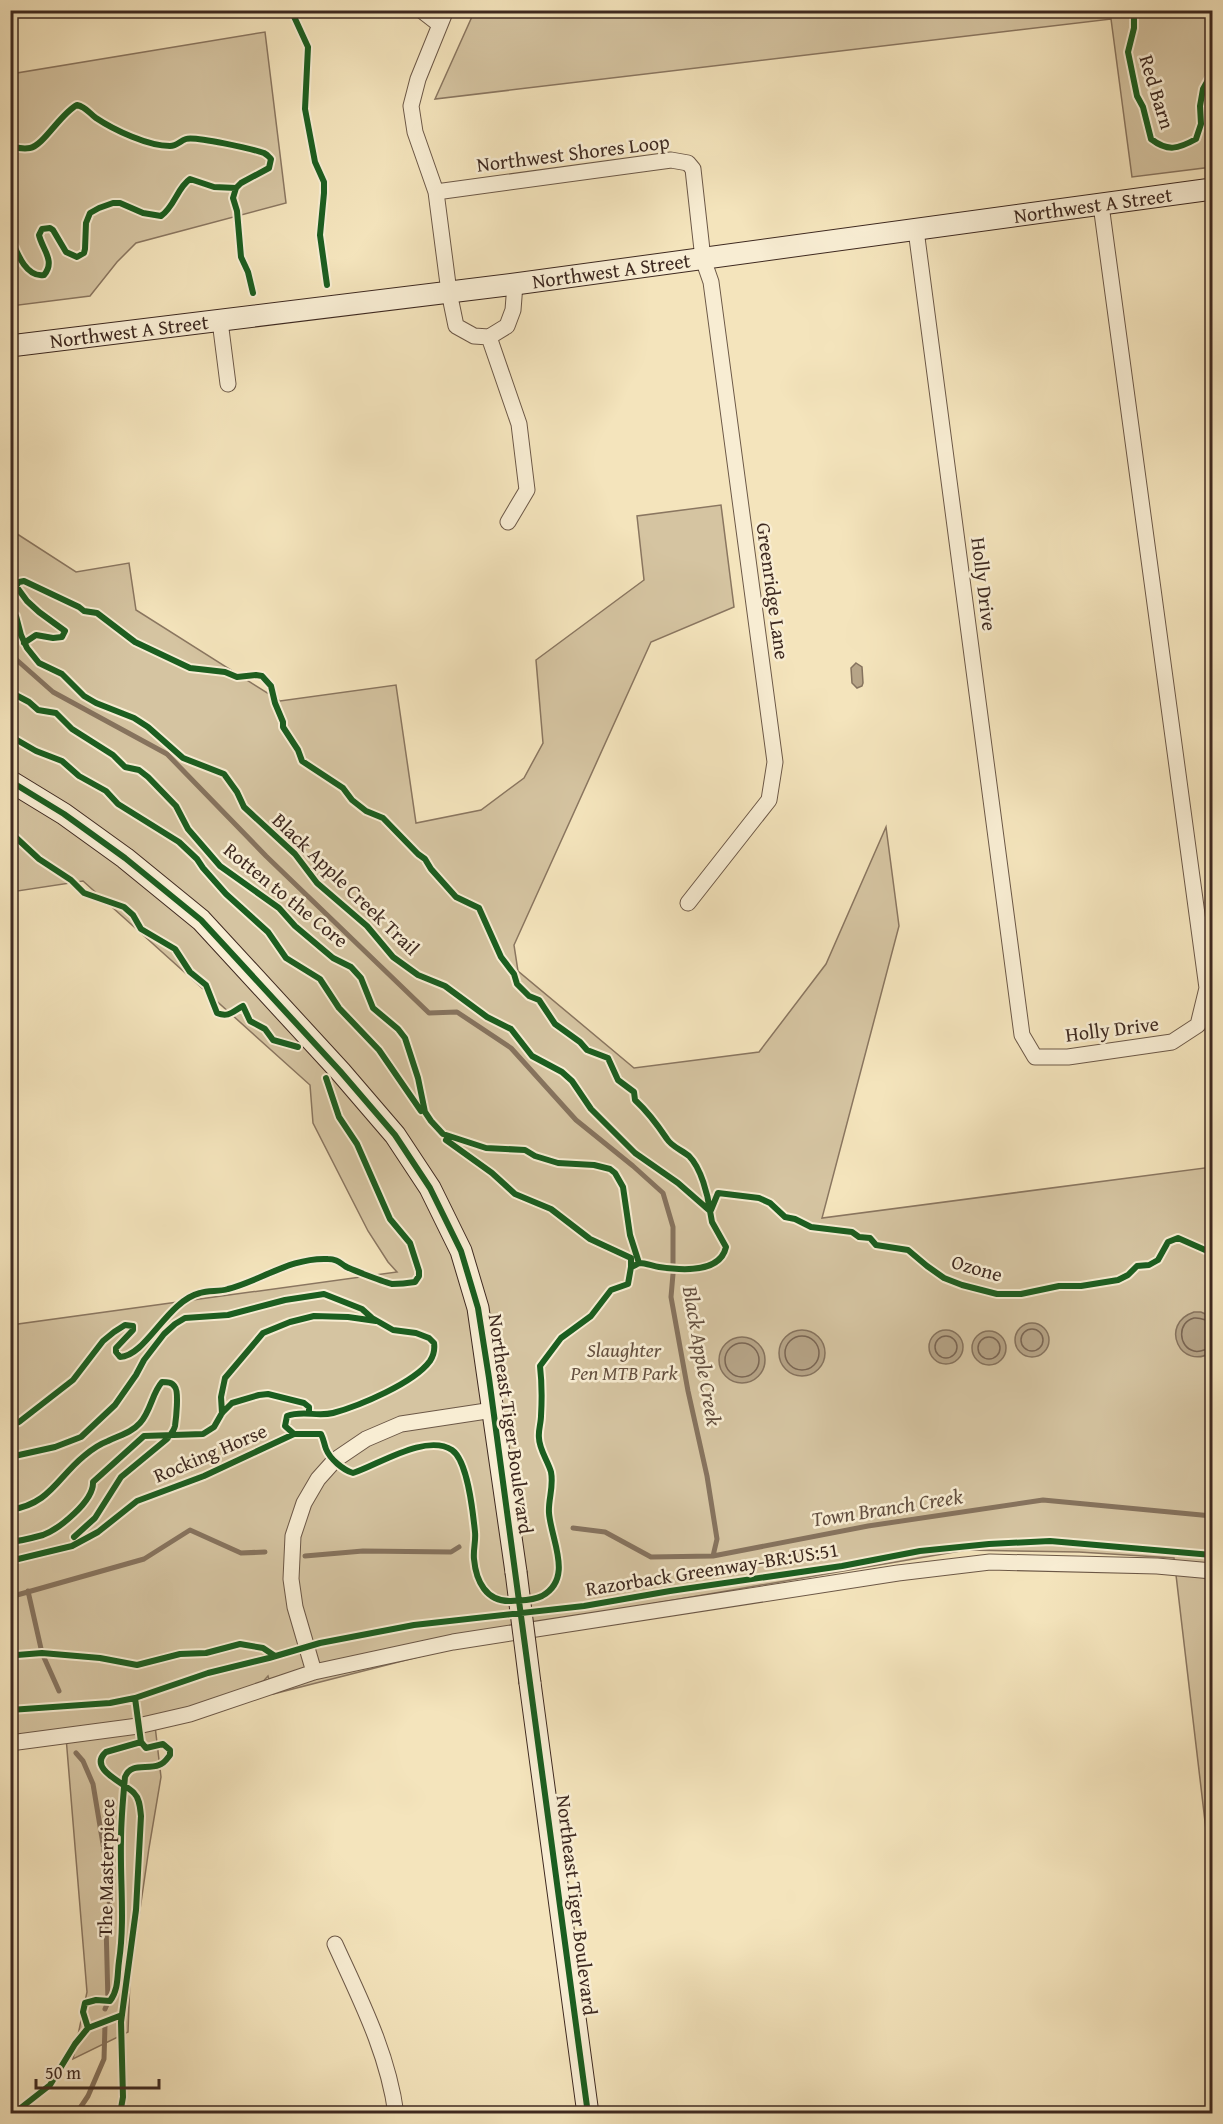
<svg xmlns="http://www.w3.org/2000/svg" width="1223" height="2124" viewBox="0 0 1223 2124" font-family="'Gentium Book Plus',serif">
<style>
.green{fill:#d5c4a1;stroke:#8a7660;stroke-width:1.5}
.water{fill:#b6a487;stroke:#86735e;stroke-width:1.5}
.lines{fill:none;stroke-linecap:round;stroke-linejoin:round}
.shore{stroke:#7a6654;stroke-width:1.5}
.stream{stroke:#86735e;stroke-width:5}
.street-casing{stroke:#6c5847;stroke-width:17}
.secondary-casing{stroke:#3e2920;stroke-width:23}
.street{stroke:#f8edd3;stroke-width:15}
.secondary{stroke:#f8edd3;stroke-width:21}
.secondary-bridge-casing{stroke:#3e2920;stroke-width:23;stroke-linecap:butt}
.secondary-bridge{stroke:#f8edd3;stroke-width:21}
.cycleway-casing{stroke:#f8edd3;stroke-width:10}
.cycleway{stroke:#1b5e20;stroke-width:6}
.labels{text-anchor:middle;stroke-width:5;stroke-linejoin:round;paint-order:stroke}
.street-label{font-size:20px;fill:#3e2920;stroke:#f8edd3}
.park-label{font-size:20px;font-style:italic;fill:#645040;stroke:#f8edd3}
.water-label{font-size:21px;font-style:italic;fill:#624e3f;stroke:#f8edd3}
</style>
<rect width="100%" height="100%" fill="#f4e4bc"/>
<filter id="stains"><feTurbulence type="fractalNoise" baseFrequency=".00333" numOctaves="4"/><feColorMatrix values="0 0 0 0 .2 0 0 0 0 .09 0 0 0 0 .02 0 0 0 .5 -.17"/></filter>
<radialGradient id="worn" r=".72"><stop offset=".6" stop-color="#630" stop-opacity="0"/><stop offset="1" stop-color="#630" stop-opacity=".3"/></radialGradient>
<!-- green -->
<path class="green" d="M475,10L1212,11V167L1132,177L1111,19L435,99Z
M265,32L286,203L136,243L117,262L90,296L11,306V74Z
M721,505L734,607L651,642L514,945L518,971L634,1068L759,1052L826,964L886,827L899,926L822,1218L1212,1167V1881L1174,1558L1079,1552L966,1550L575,1617L273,1694L268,1676L258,1687L154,1717L161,1777L149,1848L130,1978L128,2032L73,2059L87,1992L66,1737L11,1745V1325L397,1272L388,1262L368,1231L313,1123L310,1085L83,881L11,892V530L76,572L129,563L136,610L280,701L396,685L416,823L481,810L524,778L543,743L536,660L644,580L637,516Z"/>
<!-- water -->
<path class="water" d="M856,663L862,667L863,683L862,686L857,688L852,683L851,668Z
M1194,1312H1201L1212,1317V1352C1181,1372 1158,1324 1194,1312Z
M1015 1340a17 17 0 1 1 34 0a17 17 0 1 1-34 0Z
M929 1347a17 17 0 1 1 34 0a17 17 0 1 1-34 0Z
M779 1353a23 23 0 1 1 46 0a23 23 0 1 1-46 0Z
M972 1348a17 17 0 1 1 34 0a17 17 0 1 1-34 0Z
M719 1360a23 23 0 1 1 46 0a23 23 0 1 1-46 0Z"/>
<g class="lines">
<!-- shore -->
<path class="shore" d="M1212,1322C1206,1321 1201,1317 1194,1318C1177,1322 1178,1347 1194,1351C1201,1353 1206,1348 1212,1348
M1021 1340a11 11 0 1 1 22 0a11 11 0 1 1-22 0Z
M935 1347a11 11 0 1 1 22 0a11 11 0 1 1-22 0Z
M785 1353a17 17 0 1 1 34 0a17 17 0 1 1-34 0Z
M978 1348a11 11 0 1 1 22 0a11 11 0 1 1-22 0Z
M725 1360a17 17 0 1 1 34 0a17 17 0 1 1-34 0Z"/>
<!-- stream -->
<path class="stream" d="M10,654L53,692L167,754L266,856L429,1013L457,1012L511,1048L576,1120L633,1166L663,1193L673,1227V1274L671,1297L688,1391L707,1476L717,1539L713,1556
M573,1528L605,1532L651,1557L713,1556L868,1526L1043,1500L1212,1516
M305,1556L363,1551L451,1552L459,1547
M28,1591L42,1653L59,1691
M10,1597L144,1559L190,1530L241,1553L265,1552
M76,1753L83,1761L93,1784L111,1892L106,1924L108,2002L105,2009
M76,2114L88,2096L104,2059L105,2025"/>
<!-- street casing -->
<g class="street-casing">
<path id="street" d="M421,10L439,24
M446,10L418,79L411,106L415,132L436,192L449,292L456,326L474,336L489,337L507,326L513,310L515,284
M436,192L671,160L688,163L693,169L703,259L711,282L775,762L769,800L688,903
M916,230L1022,1035L1035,1057H1068L1172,1042L1198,1025L1207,988L1101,205
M220,321L228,384
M489,337L519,424L527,490L508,522
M314,1672L295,1607L291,1579L293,1536L304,1503L318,1479L335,1460L366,1439L401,1424L493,1410
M10,1743L138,1726L190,1714L314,1672L453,1642L898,1573L990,1562L1157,1566L1212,1571
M335,1944C360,1999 388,2053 396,2114"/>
</g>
<!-- secondary casing -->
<g class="secondary-casing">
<g id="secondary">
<path id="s1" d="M10,346L515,284L1212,189"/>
<path d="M10,781L64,814L125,858L201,920L340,1071L395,1135L430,1188L461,1251L478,1308L516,1572"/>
<path d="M530,1683L588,2114"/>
</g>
</g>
<!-- street -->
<use href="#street" class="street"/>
<!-- secondary -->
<use href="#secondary" class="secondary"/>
<!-- secondary-bridge casing -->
<g class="secondary-bridge-casing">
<path id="secondary-bridge" d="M516,1572L530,1683"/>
</g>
<!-- secondary-bridge -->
<use href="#secondary-bridge" class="secondary-bridge"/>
<!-- cycleway casing -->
<g class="cycleway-casing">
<path id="cycleway" d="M291,10L308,47L305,109L315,162L324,182V193L320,235L327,285
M1134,10V28L1128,52L1137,96L1143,107L1151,139C1168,152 1178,149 1196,139L1201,124L1200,106L1203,89L1212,73
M10,146C17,148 24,149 30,148C43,146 61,113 77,105C86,107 89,113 96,118C114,130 148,146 170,146C177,146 180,141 186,139C195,136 253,149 264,153C268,155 268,156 271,159L269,168L241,183L236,188L233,198L237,211L241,257L248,272L253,293
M10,236C16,250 25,278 44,275C56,261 42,249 39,235L42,229L50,228L53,230L66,252L77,257L84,253L85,249L86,223L90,213L99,208L113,203H120L143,213L161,216C175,206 177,188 190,179L214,187L236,188
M10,610L16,616L21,635L27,648L39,663L62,674L84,696L96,703L134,718L148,727L183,758L224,774L237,792L244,807L295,854L317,883L367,926L393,957L418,975L445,986L487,1017L511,1029L532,1056L562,1072L572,1081L591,1109L635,1153L678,1183L710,1211L712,1222L726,1247C720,1274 679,1270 659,1267C653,1266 645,1263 640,1263C639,1263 632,1267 631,1267L628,1284L611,1290L591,1316L561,1338L540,1366C542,1383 542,1399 541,1416C541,1423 538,1431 539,1438C539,1449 548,1461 551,1472C554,1487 548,1499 549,1513C551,1540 574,1578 542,1596C532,1601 522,1600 511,1601C486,1602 476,1581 474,1559C473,1550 476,1541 475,1532C473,1513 468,1461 452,1450C426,1433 378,1465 353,1473C343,1470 330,1459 326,1449C324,1444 324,1440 321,1434H294L204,1476L137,1501L98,1532L72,1546L10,1561
M24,643L36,635L53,638L62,637L65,631L39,612L27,601L16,586L19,582L24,581L79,607L84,611L97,613L135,642L190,668L225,672L237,677L256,675L262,676L271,686L275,703L283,722V727L298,750L302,761L343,788L352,800L366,811L383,818L418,854L425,859L431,869L456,897L479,908L501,957L514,974L517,984L529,996L539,1000L555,1024L580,1042L587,1050L608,1058L618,1080L634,1092L635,1100C648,1112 657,1124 667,1139C672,1147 682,1150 689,1156C701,1168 708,1195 710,1211
M10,692L29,702L38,710L56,713L72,729L113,755L125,767L139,770L148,777L176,806L188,829L220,866L279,908L295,926L333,958L351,967L361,978L373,1008L398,1029L405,1038L418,1078L425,1112L431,1121L443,1134L486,1148L525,1150L535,1156L558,1163L594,1165L610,1169L615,1173L623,1187L630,1235L639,1263
M10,736L36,751L62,761L79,776L106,791L118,804L179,842L197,859L203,868L226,894L268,932L286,958L320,979L339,1008L379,1050L421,1111
M10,781L64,814L125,858L201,920L340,1071L395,1135L430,1188L461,1251L478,1308L489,1378L588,2114
M10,832L39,859L71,880L84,893L124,907L133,915L141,929L175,949L190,972L206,985L217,1013C229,1018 233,1011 243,1006L250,1021L265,1029L273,1040L298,1047
M446,1140L492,1173L515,1194L551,1209L590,1239L631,1258V1267
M711,1210L718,1193L759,1198L770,1203L785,1217L795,1219L811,1227L852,1232L859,1237L870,1238L876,1245L908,1250L927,1266L944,1278L962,1285L997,1294H1021L1059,1286H1081L1118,1280L1128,1275L1137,1266L1149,1265L1158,1260L1168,1242L1178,1238L1212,1253
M222,1413L221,1397L225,1378L263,1333L290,1322L314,1316L348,1317L376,1321
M10,1424L19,1422L73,1380L103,1341L114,1332L125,1325L133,1326V1330L116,1348V1352L120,1357C146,1356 167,1301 200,1293C209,1290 219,1292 228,1289C262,1280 292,1257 328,1259C336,1259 339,1262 345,1266C349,1269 387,1283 392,1284C398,1284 409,1283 415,1282L419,1276V1271L410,1243L390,1219L357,1144L339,1117L326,1078
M10,1457L55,1447L81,1437L115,1405L136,1375L144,1360L164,1334L175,1324L185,1318L228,1315L285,1300L324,1294L362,1309L372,1318L393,1330L416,1333L429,1338L434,1343C435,1350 434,1355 430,1361C414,1383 359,1406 333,1413C317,1417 303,1410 287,1416L285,1426L294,1434
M10,1510C50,1504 57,1478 84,1456C91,1450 100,1444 108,1441C120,1435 131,1433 140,1423C151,1411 152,1393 162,1382C167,1382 172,1382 175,1387C179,1392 176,1419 175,1426C174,1431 170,1435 167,1439L121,1477L95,1518L74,1537
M10,1542C21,1541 32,1538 43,1535C59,1529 94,1501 93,1482L144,1436L203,1434L214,1427L222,1413L232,1403L259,1395L268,1394L304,1403L309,1407V1413
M10,1653L17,1655L42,1653L100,1658L137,1665L180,1654L206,1653L240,1644L263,1648L275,1656
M10,1710L110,1703L135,1698L208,1673L269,1658L320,1643L414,1625L584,1606L670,1591L842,1566L920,1551L989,1544L1050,1541L1212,1555
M88,2028L83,2012L85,2003L96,2000L110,2001C119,1989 117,1975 119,1961C125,1921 120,1882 121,1841C121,1820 123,1798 125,1777C131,1762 147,1770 159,1765C164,1764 167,1759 170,1755V1750L163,1744L146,1748L141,1742
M13,2114L50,2085L75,2044L88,2028L122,2015
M120,2114L123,2097L121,2022L136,1910L141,1816C140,1808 140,1799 134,1793C125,1783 87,1769 106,1752L141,1742L135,1698"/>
</g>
<!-- cycleway -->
<use href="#cycleway" class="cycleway"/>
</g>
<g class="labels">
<!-- street labels -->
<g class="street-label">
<text transform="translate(1157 92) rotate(73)" y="7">Red Barn</text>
<text transform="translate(573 153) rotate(-7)" y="7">Northwest Shores Loop</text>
<text dy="7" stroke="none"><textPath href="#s1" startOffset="1092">Northwest A Street</textPath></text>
<text dy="7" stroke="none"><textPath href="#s1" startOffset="606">Northwest A Street</textPath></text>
<text dy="7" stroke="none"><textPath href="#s1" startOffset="120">Northwest A Street</textPath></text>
<text transform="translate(984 584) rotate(83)" y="7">Holly Drive</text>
<text transform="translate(773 591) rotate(82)" y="7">Greenridge Lane</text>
<text transform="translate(346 884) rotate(44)" y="7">Black Apple Creek Trail</text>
<text transform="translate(286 895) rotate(39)" y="7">Rotten to the Core</text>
<text transform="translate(1112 1029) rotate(-7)" y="7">Holly Drive</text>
<text transform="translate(977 1268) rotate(16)" y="7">Ozone</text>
<text transform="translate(511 1424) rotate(82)" y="7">Northeast Tiger Boulevard</text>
<text transform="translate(210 1453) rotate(-23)" y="7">Rocking Horse</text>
<text transform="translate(712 1569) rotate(-9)" y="7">Razorback Greenway-BR:US:51</text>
<text transform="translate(106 1868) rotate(-89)" y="7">The Masterpiece</text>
<text transform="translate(577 1905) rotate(83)" y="7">Northeast Tiger Boulevard</text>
</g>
<!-- park labels -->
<g class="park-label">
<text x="624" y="1357">Slaughter<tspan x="624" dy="23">Pen MTB Park</tspan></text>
</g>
<!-- water labels -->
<g class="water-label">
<text transform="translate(702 1356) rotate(80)" y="7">Black Apple Creek</text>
<text transform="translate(887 1508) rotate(-9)" y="7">Town Branch Creek</text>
</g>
</g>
<!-- margin -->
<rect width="1223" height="2124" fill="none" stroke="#f4e4bc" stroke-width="36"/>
<rect x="12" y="12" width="1199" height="2100" fill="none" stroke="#3e2920" stroke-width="3"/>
<rect x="18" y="18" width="1187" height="2088" fill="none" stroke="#3e2920" stroke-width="1.5"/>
<!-- scale -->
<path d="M36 2079v9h123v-9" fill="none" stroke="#3e2920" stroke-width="3"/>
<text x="45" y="2079" font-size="18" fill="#3e2920" stroke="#f8edd3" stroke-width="4.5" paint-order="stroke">50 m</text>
<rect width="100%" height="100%" filter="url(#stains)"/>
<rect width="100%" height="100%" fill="url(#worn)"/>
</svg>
